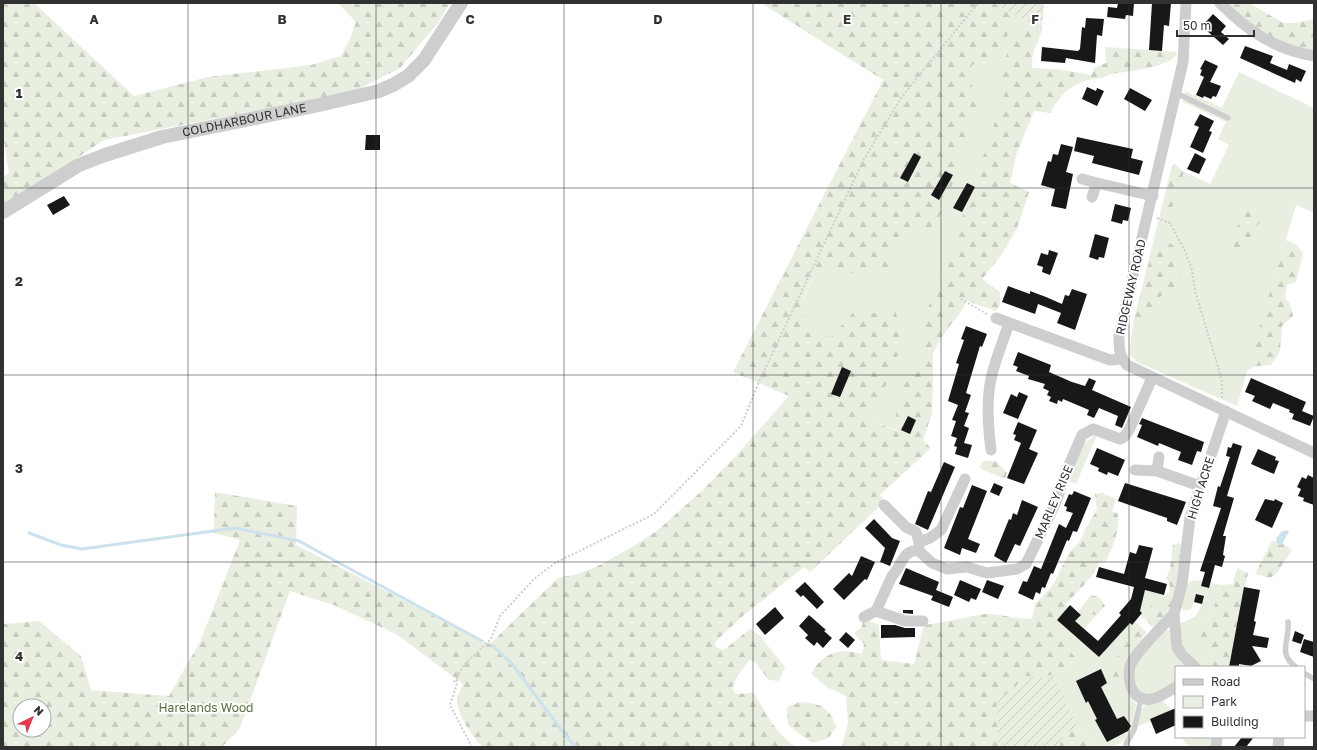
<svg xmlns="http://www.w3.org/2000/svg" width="1317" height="750" viewBox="0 0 1317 750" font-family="'Golos Text',sans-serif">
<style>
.green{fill:#e8eee0}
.forest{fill:url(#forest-firs);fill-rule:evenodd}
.garden{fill:url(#garden-furrows)}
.water{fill:#cde2ed}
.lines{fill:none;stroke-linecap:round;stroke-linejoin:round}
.stream{stroke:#cde2ed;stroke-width:3}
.building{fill:#181818}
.path{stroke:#cecece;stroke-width:2;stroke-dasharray:2 2;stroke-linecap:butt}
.service{stroke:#cecece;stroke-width:5.5}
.minor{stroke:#cecece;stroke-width:11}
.tertiary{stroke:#cecece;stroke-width:14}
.grid{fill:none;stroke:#313131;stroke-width:1;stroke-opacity:0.55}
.labels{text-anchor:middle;stroke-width:4;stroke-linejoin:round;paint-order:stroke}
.street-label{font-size:12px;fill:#313131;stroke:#fff}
.park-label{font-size:12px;fill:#576d3e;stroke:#fff}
.grid-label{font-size:13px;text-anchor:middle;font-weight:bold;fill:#313131;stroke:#fff;stroke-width:4;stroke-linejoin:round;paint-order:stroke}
</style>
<defs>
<pattern id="forest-firs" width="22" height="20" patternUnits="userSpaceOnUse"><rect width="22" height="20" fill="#e8eee0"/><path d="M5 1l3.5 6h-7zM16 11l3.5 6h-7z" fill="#c7cdc1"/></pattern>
<pattern id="garden-furrows" width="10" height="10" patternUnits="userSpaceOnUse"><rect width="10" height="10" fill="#e8eee0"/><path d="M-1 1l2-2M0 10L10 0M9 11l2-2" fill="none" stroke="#c7cdc1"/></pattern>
</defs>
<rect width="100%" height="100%" fill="#fff"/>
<!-- green -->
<path class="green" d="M993,3L1042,29L1038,42L1032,52L1031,77L1034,110L1016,155L1010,183L1029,192L1017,228L1002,254L970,294L963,309L941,338L933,353L932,413L923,440L834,407L765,384L866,162Z
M1239,72L1314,108V213L1296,205L1237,406L1137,362L1129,354L1133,324L1172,166L1210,184L1229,145L1218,139L1226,122L1183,102L1185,91L1222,108Z
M1097,435L1076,484L1066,480C1074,463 1079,442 1097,435Z
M1194,580L1221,585L1211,617L1198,624L1213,650L1211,655L1202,660L1201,665C1182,652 1181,646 1179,624L1196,616L1202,604L1194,602L1191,609L1185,611L1181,608L1188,583Z
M1145,590L1166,596L1151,606L1144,619L1140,615L1142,613L1140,611Z
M1090,596C1098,595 1101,599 1105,606L1084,629L1075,621L1081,615L1078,612Z
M1064,604L1069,607L1057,620L1099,657L1130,623L1132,624L1135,621L1146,632C1144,638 1139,642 1135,647C1120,666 1118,686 1136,704C1132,733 1131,747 1098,747L1093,738L1079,729L1053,674L1065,673L1076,658C1064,645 1057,634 1054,618Z
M1164,630H1170L1190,667H1176V683L1154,694L1142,695C1119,673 1149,647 1164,630Z
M1163,701L1172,711L1150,719L1151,721L1137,727C1143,705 1140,705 1163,701Z
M1181,737L1185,739L1211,737L1212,747H1189Z"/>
<!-- forest -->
<path class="forest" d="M3,3H34L134,96L208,77L311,65L341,56L350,39L356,22L338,3H450L438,23L400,68L353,92L104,140L3,207V177L9,173L3,135Z
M761,3H993L1016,15L999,55L972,65L969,77L979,106L961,146L955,178L936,225L901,237L887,271L850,273L829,268L814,276L802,301L807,308L803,332L831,337L853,313L863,316L895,307L901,341L895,366L869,420L897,431L896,410L906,373L921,362L925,341L918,328L958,246L955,232L977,188L979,169L1005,93L999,72L1008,52L1023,34L1029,22L1042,29C1037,46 1031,50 1032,68L1056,69L1092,75L1094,68L1106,63L1105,47L1177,52C1175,67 1125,72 1111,74C1105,78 1100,78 1093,79C1071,83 1060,95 1050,113L1034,111L1016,155L1010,183L1029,192L1017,228L1002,254L982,279L1000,292V305L996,311L967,301L941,338L933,353L932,413L923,440L931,448L880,495L885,501L810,572L804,567L745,614L715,642V647L724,650L750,629L759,635L785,667L779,681L769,680L755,662L749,660L738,675L732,688L736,694L754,693C765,713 776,734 796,747H483C473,738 456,713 457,699C458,694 461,689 463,684L396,634L336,606L290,591L240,728L222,747H3V624L39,621L81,656L91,690L169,696L200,642L240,540L214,533L215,492L297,506L296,545L490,644L558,578L578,574L596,567L634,546L658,530L704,489L733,459L789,396L733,372L883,80ZM20,706H44V730H20Z
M1222,3H1249L1283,23H1296L1311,20L1314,17V50L1312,52L1300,50L1262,34Z
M1174,163L1184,172L1173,205L1169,212L1161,214Z
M1246,211H1256L1264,218C1261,221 1257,225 1255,229C1250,238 1250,244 1240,251L1231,245C1232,231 1240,224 1246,211Z
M1159,237C1183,245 1183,266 1177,288C1144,300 1162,310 1143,327L1133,324L1155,239Z
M1286,240L1296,244L1303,253L1296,282L1287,285L1285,298L1290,304L1293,316L1282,326L1280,351L1271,365L1257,366L1246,371Z
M983,461H996L1007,473L1005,479L979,468Z
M1102,493L1116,499L1112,511L1118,514C1119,532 1114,545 1106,561L1099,563C1089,585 1068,599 1054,618C1057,634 1064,645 1076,658L1065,673L1041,678L1024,676L1011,693L997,698C996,715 999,730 998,747H842L848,722L846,696L827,687L811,674C823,653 838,647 862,654L864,644L854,633L861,628L864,619L879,625L881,660L914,664L924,625C944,623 965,617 985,614C1000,613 1020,621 1032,618L1035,604L1053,585L1070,551L1079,543L1087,526L1097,510L1095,494Z
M1272,541H1280L1292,550L1276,574L1270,578L1255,574Z
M1178,542L1182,546L1180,576L1171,611L1157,626L1153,627L1145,619C1146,615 1148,610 1150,607C1158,597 1179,597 1166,578L1170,570L1173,544L1177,545Z
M1237,568L1248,573L1229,667H1205L1201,665L1202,660L1211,655L1213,650L1208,642L1194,631L1198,624L1211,617L1221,585L1233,584Z
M1090,596C1098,595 1101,599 1105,606L1095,615L1088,612L1086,605Z
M1141,628L1146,632L1125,665L1122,676L1113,677L1111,672C1117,653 1127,642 1141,628Z
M800,702C823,704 827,706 837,727L827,739L812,743L788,725L787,707Z
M1079,729L1093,738L1098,747H1059L1065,732Z"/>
<!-- garden -->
<path class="garden" d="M993,3H1044L1042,29Z
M1053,674L1079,729L1065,732L1059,747H998C999,730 996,715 997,698L1011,693L1024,676L1041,678Z"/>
<!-- water -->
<path class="water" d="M1287,530L1289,532L1281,545H1278L1276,539L1281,532Z"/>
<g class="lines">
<!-- stream -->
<path class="stream" d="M29,533L61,545L82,549L235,528L299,541L482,641
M492,645L512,664L566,736L576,747"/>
</g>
<!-- building -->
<path class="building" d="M1118,3H1134L1133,16L1126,15L1125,19L1107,17L1108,7L1117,8Z
M1152,3H1171L1169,26L1164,25L1162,51L1149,50Z
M1213,14L1226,26L1221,32L1229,39L1223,45L1206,30L1208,28L1204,24Z
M1086,18L1104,19L1102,36L1097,35L1095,63L1066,58L1065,63L1041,61L1042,47L1078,51L1080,49L1082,27L1085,28Z
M1245,46L1273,56L1270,63L1287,70L1289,64L1306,71L1301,82L1296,79L1295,83L1240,58Z
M1205,60L1218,66L1210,82L1221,86L1216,97L1213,96L1211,99L1204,96L1203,98L1196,95L1204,77L1200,75L1202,70L1200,69Z
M1087,87L1096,91L1097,88L1104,91L1097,106L1082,99Z
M1130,88L1152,100L1145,111L1124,99Z
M1200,114L1214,121L1209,131L1212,132L1203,153L1190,147L1199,127L1194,125Z
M366,135H380V150H365Z
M1077,137L1133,149L1131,158L1143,161L1139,175L1092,163L1094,156L1074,151Z
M1061,144L1073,147L1066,172L1073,174L1066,209L1051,206L1055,189L1041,185L1048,161L1051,162L1053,154L1058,155Z
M914,153L921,157L908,182L900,178Z
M1195,153L1206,159L1199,174L1187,169Z
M945,171L953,175L939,200L931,195Z
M967,183L975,187L962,212L953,208Z
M64,196L70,205L53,215L47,205Z
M1115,204L1131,208L1128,221L1123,220L1122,224L1111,221Z
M1095,234L1109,238L1104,258L1099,257L1098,260L1089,257Z
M1049,250L1058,253L1050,275L1042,272L1043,267L1037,265L1041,253L1048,255Z
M1008,286L1030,294V291L1046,297L1062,304L1065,295L1069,296L1072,289L1087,294L1075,330L1057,323L1061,313L1038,304L1035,314L1002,302Z
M966,326L987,334L982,347L980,346L966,393L971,395L965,412L969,413L964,426L969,428L964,443L972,445L968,458L955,454L957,447L954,446L957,438L951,436L956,421L952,420L958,405L948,401L959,364L956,363L964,340L961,339Z
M1018,352L1051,365L1049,372L1072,382L1085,386L1089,378L1096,381L1092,390L1131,407L1122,428L1115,425L1118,416L1099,408L1094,418L1087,415L1089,410L1063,399L1062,402L1058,400L1057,404L1049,401L1051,397L1047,395L1049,391L1043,388L1045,384L1028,379L1029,376L1016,371L1018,367L1013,365Z
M842,367L851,371L840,397L831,394Z
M1251,378L1306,402L1302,411L1314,416L1310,426L1292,419L1294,414L1289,412L1290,410L1273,403L1270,409L1252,401L1255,396L1245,392Z
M1019,392L1028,396L1018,419L1003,413L1011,394L1017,397Z
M908,416L916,420L910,434L901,430Z
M1142,418L1204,442L1201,452L1197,451L1192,465L1178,460L1181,452L1159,443L1158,446L1137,437L1142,425L1139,424Z
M1018,422L1037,430L1029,449L1038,453L1024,484L1007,478L1021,443L1014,440L1016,435L1013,434Z
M1233,443L1242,446L1227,496L1234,498L1223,536H1226L1223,555L1225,556L1222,567L1215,565L1209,588L1201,586L1205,572L1200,571L1221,508L1213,506L1218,486L1220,487L1230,457L1226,456L1228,447L1231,448Z
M1097,448L1125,460L1118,476L1108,472L1107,475L1098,471L1099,468L1090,464Z
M1258,449L1276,457L1275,460L1279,461L1274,474L1251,464Z
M944,462L955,467L928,530L915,524L928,491L931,492Z
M1308,475L1314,478V505L1303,501L1304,498L1298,496L1301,489L1297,487L1302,477L1306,479Z
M994,483L1003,487L999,496L990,492Z
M1125,483L1186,502L1177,525L1167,521V518L1118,501Z
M972,485L987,491L968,539L980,544L976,553L962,548L960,555L944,548L960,507L963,508Z
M1074,491L1091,498L1077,532L1073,531L1069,541L1067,540L1053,574L1051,573L1045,588L1042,587L1040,594L1036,592L1033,600L1018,593L1023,581L1027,582L1034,566L1041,569L1059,524L1066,528L1073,513L1066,511L1067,507L1064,506L1069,494L1072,495Z
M1265,499L1274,501L1275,499L1283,503L1272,528L1255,520Z
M1022,500L1038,507L1020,546L1015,544L1006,563L994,556L1009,519L1011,520L1013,513L1017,515Z
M874,519L892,538L900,541L890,566L880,562L885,548L865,528Z
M1139,545L1153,548L1145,578L1167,584L1164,595L1145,590L1140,611L1142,613L1132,625L1130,623L1099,657L1057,620L1070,605L1081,615L1075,621L1098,641L1121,615L1119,613L1131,599L1134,587L1096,577L1099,567L1124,574L1130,552L1136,554Z
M861,556L875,562L867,580L865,579L844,600L833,589L849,573L852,576Z
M906,568L939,582L936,590L953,597L949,607L931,600L933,596L899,584Z
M960,580L981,589L976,600L971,598L969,602L954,595Z
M987,580L1004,586L998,599L982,592Z
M805,582L824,602L817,609L803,595L801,597L795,591Z
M1244,587L1260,590L1254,621L1256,622L1253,635L1269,638L1267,648L1252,646L1261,661L1251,666L1239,664V667H1229Z
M1196,594L1204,596L1202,604L1194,602Z
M775,607L784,618L765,635L756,624Z
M903,610H913V614L903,613Z
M809,615L826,630L824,631L832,638L823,648L817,642L814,646L805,638L808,635L799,626Z
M881,625H895L905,628H915V637L881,638Z
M1295,631L1304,635L1301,644L1292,641Z
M846,632L855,640L848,648L839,640Z
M1304,639L1314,642V657L1300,652Z
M1101,669L1107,683L1101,687L1117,719L1124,716L1131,726L1128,731L1107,742L1095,720L1097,719L1088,701L1086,703L1076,681Z
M1176,708V725L1156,734L1150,719Z
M1242,737H1254L1246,747H1234Z"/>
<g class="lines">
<!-- path -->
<path class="path" d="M1157,218L1170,223L1185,251L1192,270L1195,291L1219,370L1222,382V399
M961,299L987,314
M454,682L457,678
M472,747L450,705L457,684V677L463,666L491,639L500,616L534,579L555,563L654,514L741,426L759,382L864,159L901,98L978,3"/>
<!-- service -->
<path class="service" d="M1176,93L1228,118
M1288,622C1290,640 1277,654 1296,667
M1304,673L1314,679
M1127,747L1126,744L1134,730L1141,699"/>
<!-- minor -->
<path class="minor" d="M1186,3L1183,62L1119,336C1119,348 1119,356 1127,365L1314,453
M1220,3C1248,31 1274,49 1314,56
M1082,179L1097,183
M1092,197L1097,183L1153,196
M996,318L1110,360L1121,359
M991,450C988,427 986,402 991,379C995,360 1003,342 1009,323
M1135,470L1157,471L1200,486
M1157,471L1159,457
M965,479L941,530L930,538L919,542V551L932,563L947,569L967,567L987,573L1017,569L1026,564L1057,500L1064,477L1082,435L1093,429L1120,439L1124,437L1129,430L1152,378
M884,505L906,527L916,532L919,542
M876,611L905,621H923
M1174,614C1161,628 1144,643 1133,660C1124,674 1130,703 1151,699C1160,698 1168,691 1176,687
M864,617L876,611L892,576C902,566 902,549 919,551
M1195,667L1182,655L1177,647L1174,614L1182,584L1190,518L1226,411
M1304,716H1314
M1216,747L1217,737
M1278,747L1279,737"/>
<!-- tertiary -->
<path class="tertiary" id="s1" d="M3,212L79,165L105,155L162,137L319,105L379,91L393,85L408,76L424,60L461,3"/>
</g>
<!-- grid -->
<path class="grid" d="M188,3V747M376,3V747M564,3V747M753,3V747M941,3V747M1129,3V747M3,188H1314M3,375H1314M3,562H1314"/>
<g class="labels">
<!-- street labels -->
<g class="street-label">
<text dy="4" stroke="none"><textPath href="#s1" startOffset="261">COLDHARBOUR LANE</textPath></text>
<text transform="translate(1131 287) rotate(-77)" y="4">RIDGEWAY ROAD</text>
<text transform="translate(1201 488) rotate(-73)" y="4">HIGH ACRE</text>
<text transform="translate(1054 502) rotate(-67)" y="4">MARLEY RISE</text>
</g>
<!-- park labels -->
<g class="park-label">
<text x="206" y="712">Harelands Wood</text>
</g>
</g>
<g class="grid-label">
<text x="94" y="24">A</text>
<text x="282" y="24">B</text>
<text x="470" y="24">C</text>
<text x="658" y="24">D</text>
<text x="847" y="24">E</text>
<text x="1035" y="24">F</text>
<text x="19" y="98">1</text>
<text x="19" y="286">2</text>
<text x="19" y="473">3</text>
<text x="19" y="661">4</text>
</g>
<!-- border -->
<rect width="1317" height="750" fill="none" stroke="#313131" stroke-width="8"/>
<!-- legend -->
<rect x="1175" y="666" width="130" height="72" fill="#ffffff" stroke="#adadad"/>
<rect x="1183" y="679" width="20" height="6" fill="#cecece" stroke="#adadad"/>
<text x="1211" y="686" font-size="12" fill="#313131">Road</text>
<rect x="1183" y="696" width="20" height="12" fill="#e8eee0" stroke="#adadad"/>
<text x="1211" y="706" font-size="12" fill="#313131">Park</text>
<rect x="1183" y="716" width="20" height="12" fill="#181818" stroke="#adadad"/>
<text x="1211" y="726" font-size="12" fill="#313131">Building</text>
<!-- north arrow -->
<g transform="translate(32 718) rotate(43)"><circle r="19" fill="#ffffff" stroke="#adadad"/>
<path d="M0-3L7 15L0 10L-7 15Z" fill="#e4384d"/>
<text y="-6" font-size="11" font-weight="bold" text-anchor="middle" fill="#313131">N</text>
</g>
<!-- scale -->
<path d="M1177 30v6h77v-6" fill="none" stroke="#313131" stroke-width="2"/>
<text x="1183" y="30" font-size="12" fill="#313131" stroke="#ffffff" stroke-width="3" paint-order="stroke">50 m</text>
</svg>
